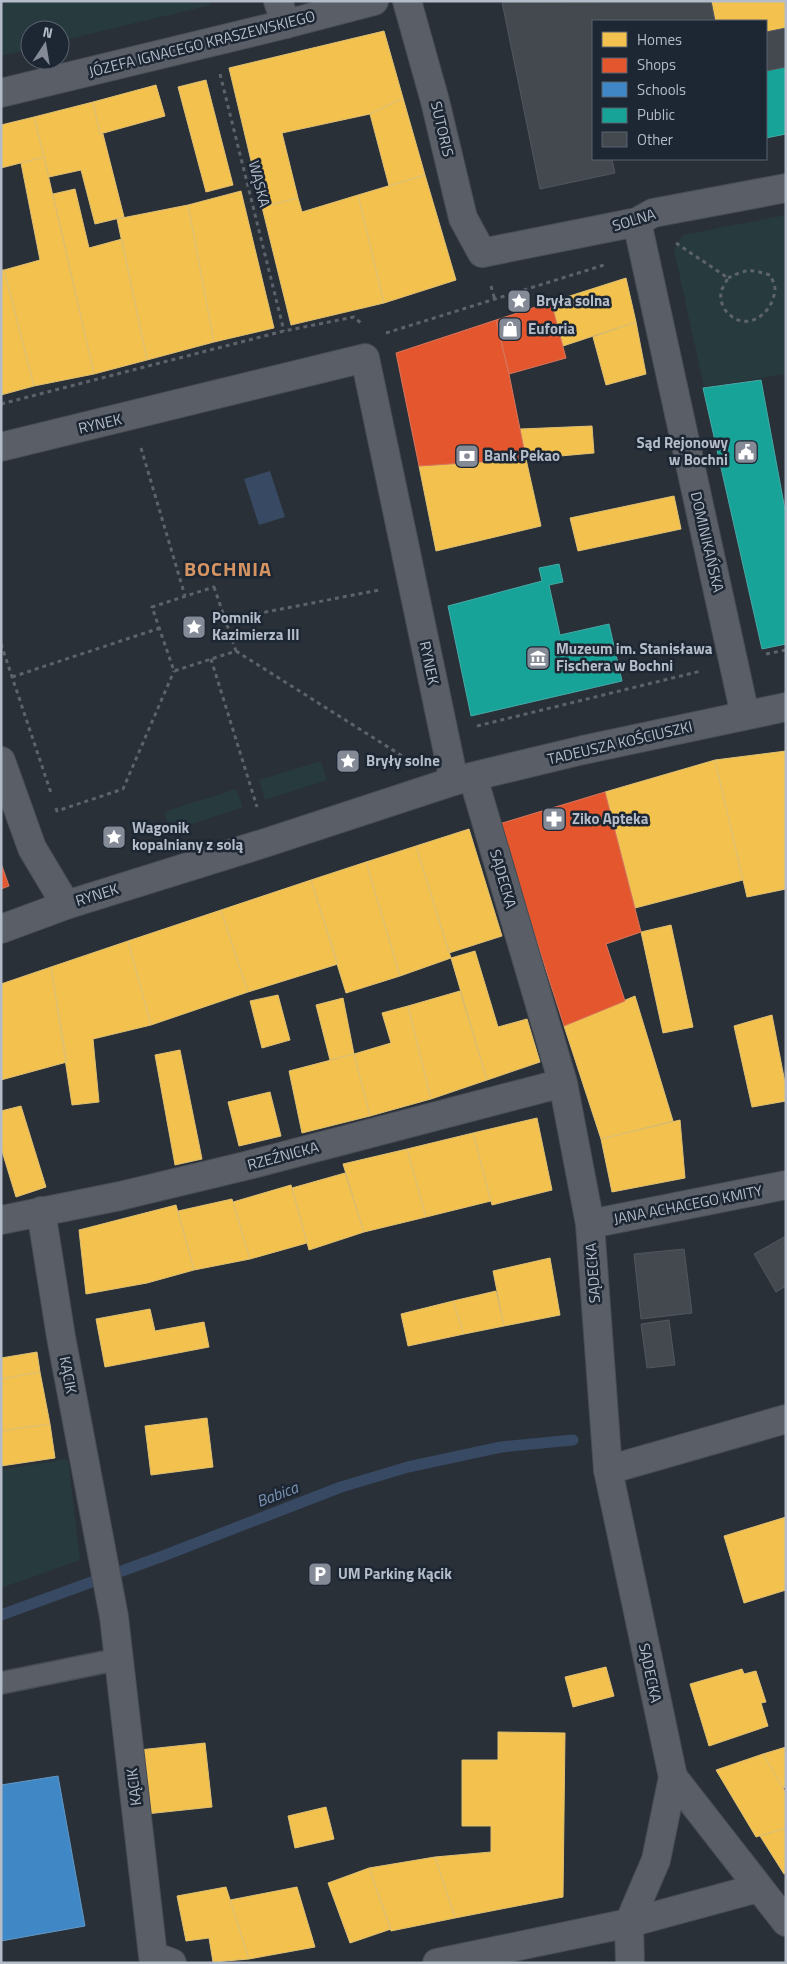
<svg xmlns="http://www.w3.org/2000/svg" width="787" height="1964" viewBox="0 0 787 1964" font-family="'Titillium Web',sans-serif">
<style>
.green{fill:#273a3e}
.water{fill:#384963}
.homes{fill:#f2c14e;stroke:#dfc073}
.shops{fill:#e4572e;stroke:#d6755c}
.schools{fill:#3f88c5;stroke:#6298c6}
.public{fill:#17a398;stroke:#46aaa7}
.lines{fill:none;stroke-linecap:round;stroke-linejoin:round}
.stream{stroke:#384963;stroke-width:11}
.building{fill:#444950;stroke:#52575f}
.service-casing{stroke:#484c53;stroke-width:24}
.minor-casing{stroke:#484c53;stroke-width:30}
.tertiary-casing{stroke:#484c53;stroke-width:30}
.path{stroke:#5d636a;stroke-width:3;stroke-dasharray:4 4;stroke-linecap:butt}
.service{stroke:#5a5e66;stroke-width:21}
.minor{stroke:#5a5e66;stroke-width:28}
.tertiary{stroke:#5a5e66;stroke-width:28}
.labels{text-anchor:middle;stroke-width:5;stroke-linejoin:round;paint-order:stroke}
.street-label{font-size:15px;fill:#b4bcc9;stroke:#1d2633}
.poi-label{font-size:15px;font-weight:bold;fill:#b4bcc9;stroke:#1d2633;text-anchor:start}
.water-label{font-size:16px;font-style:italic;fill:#7c92b1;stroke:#1d2633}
.district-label{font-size:20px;font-weight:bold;letter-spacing:1px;fill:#d59563;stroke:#1d2633}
</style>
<rect width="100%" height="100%" fill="#2a3038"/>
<!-- green -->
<path class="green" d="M1,1H209L211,5L60,41V30H30V49L1,56Z
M786,215V374L704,387L674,250L683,235Z
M321,761L327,780L265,800L259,780Z
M236,789L243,807L170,831L164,812Z
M68,1459L80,1560L1,1588V1470Z"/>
<!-- water -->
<path class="water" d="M270,471L285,517L259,525L244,479Z"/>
<!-- homes -->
<path class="homes" d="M711,1H786V28L766,32V21H715Z
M384,31L403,98L370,114L282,133L298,198L262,207L229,68Z
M206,80L233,185L206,192L178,87Z
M156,85L165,116L100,134L93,102Z
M403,98L425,175L389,186L370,114Z
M93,102L100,134H103L124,217L95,224L81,170L49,177L34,117Z
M34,117L44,157L1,168V125Z
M44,157L94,374L34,386L4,270L40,260L21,163Z
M425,175L456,280L384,303L358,195Z
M75,189L89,248L122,239L147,360L94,374L53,194Z
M241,191L274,328L214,342L188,205Z
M358,195L384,303L291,325L262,207L298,198L302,212Z
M188,205L214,342L147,360L117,219Z
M1,270H4L34,386L1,395Z
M626,278L636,322L563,346L551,302Z
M636,322L646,374L606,385L593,337Z
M592,426L594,453L526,459L520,429Z
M526,459L541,526L436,551L419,466Z
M674,496L681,529L578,551L570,518Z
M786,751V889L747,897L715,760Z
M715,760L743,880L635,908L605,792Z
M469,829L502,936L449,953L416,846Z
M416,846L451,958L400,976L366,862Z
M366,862L400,976L346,993L311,880Z
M311,880L338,964L248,992L221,910Z
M221,910L248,992L151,1025L128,941Z
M671,925L693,1027L663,1033L641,932Z
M128,941L151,1025L93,1039L99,1102L72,1105L51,967Z
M475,951L498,1027L527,1019L540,1062L487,1080L451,958Z
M51,967L67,1062L1,1080V984Z
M460,991L487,1080L431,1099L408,1006Z
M278,995L290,1040L262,1048L250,1001Z
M635,996L673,1121L601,1139L564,1026Z
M343,998L354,1054L330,1060L316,1005Z
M408,1006L431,1099L370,1116L354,1054L391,1043L382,1013Z
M772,1015L786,1088V1101L752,1107L734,1026Z
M180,1050L202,1159L175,1165L155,1055Z
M354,1054L370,1116L302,1133L289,1071Z
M270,1092L281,1136L239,1146L228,1102Z
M21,1106L46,1187L16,1197L1,1148V1111Z
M537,1118L552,1190L492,1205L473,1133Z
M680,1120L685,1178L612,1192L601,1139Z
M473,1133L491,1201L426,1217L407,1149Z
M407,1149L426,1217L364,1232L343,1164Z
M345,1173L364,1232L309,1250L292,1188Z
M291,1185L307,1243L250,1259L233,1202Z
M232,1199L250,1259L194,1270L178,1211Z
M176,1205L194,1270L147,1283L86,1294L79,1230Z
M550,1258L560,1315L504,1326L493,1271Z
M496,1291L504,1326L464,1334L453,1301Z
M453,1301L464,1334L408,1346L401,1314Z
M150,1309L155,1331L204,1322L209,1347L105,1367L96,1319Z
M37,1352L40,1372L1,1379V1358Z
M40,1372L50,1424L1,1431V1379Z
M207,1418L213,1467L151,1475L145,1426Z
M50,1424L55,1458L1,1466V1431Z
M786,1517V1590L744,1603L724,1536Z
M606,1667L614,1696L573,1707L565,1677Z
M742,1669L744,1674L756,1671L766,1702L761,1703L768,1726L709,1746L690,1684Z
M498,1732L565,1733L563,1897L455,1918L435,1857L491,1852V1826H462V1760H498Z
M205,1743L212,1807L146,1814L139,1750Z
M786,1747V1787L783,1788L763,1754Z
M763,1754L786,1793V1828L756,1837L716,1770Z
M326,1807L334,1839L295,1848L288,1816Z
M786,1828V1873L784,1874L760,1836Z
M435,1857L455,1918L391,1931L369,1868Z
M369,1868L391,1929L350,1943L328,1883Z
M226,1887L249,1959L213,1962L209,1938L186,1941L177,1896Z
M297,1887L315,1947L249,1959L230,1900Z"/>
<!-- shops -->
<path class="shops" d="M551,302L566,358L509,374L496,320Z
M496,320L509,374L526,459L419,466L396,353Z
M605,792L641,932L606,944L625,1001L564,1026L499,824Z
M1,863L9,886L1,889Z"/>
<!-- schools -->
<path class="schools" d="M58,1776L85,1926L1,1941V1785Z"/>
<!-- public -->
<path class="public" d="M786,67V134L766,138V71Z
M761,380L786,515V644L762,649L703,388Z
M559,564L563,582L549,585L560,635L609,624L622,681L471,716L448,606L542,581L539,568Z"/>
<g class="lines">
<!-- stream -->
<path class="stream" d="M1,1615L163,1556L341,1487L408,1467L501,1447L573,1440"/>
</g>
<!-- building -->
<path class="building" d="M711,1L715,21H593V159H612L615,173L540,189L502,2Z
M786,28V67L766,71V32Z
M786,1236V1286L776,1292L754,1254Z
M684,1249L692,1313L641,1319L634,1254Z
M669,1320L675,1365L647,1368L641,1324Z"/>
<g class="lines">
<!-- service casing -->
<g class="service-casing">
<path id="service" d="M1,1683L119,1659"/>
</g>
<!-- minor casing -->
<g class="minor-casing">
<path id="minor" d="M278,1L286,24
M407,1L435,101L463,218L482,253L637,222L653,213L786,188
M637,222L745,715
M1,447L365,358L454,781
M1,761L32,848L66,905
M473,777L563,1083L590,1224L608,1470
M41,1211L61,1337L114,1617L153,1956L172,1963
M1,1220L120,1196L245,1166L563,1083
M590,1224L786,1185
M673,1777L786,1922
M630,1963L629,1923L758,1888"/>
</g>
<!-- tertiary casing -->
<g class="tertiary-casing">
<path id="tertiary" d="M1,93L286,24L374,1
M1,929L66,905L268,842L454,781L583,750L786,707
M437,1963L629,1923L656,1860L673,1777L608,1470L786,1419"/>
</g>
<!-- path -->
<path class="path" d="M1,2L2,1
M220,74L284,331
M676,243L728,278C726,282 722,288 721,292C720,299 722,306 726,311C745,334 773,315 775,289C775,285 772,279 770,275C751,269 746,269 728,278
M491,286L495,300
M386,333L604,265
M1,404L284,331L354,317L362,324
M141,448L185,596
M214,587L236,651L174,671L152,607Z
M225,620L379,590
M1,644L51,793
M236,651L407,759
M766,654L786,650
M211,659L257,807
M12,677L160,628
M477,726L701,671
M56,808L57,811L123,789L174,671"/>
<!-- service -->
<use href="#service" class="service"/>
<!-- minor -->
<use href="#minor" class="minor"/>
<!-- tertiary -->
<use href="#tertiary" class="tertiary"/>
</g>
<!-- icons -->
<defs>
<g id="sight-square" transform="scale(1.25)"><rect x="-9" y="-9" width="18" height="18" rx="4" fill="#848b96" stroke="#1d2633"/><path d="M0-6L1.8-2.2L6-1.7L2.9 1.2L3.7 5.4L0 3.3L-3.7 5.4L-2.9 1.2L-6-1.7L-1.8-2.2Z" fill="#fff"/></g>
<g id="shop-square" transform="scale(1.25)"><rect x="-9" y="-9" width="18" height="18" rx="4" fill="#848b96" stroke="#1d2633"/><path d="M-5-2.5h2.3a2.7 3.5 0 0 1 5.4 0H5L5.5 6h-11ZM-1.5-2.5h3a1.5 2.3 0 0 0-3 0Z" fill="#fff"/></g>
<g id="civic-square" transform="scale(1.25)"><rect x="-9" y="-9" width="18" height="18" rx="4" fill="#848b96" stroke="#1d2633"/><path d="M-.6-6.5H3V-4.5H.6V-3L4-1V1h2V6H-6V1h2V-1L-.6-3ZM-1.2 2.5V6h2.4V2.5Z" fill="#fff"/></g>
<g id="bank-square" transform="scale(1.25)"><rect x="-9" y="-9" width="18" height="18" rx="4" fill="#848b96" stroke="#1d2633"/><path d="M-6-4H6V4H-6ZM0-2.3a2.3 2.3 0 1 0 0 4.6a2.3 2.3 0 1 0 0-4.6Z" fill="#fff"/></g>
<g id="museum-square" transform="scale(1.25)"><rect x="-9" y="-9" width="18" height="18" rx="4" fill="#848b96" stroke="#1d2633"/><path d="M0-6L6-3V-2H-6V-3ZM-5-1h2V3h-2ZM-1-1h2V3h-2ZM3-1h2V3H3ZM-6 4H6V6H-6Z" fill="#fff"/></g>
<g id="pharmacy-square" transform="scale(1.25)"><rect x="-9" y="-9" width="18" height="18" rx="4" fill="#848b96" stroke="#1d2633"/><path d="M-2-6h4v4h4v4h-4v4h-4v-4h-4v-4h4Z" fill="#fff"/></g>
<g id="parking-square" transform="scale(1.25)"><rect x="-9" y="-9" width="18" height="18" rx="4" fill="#848b96" stroke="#1d2633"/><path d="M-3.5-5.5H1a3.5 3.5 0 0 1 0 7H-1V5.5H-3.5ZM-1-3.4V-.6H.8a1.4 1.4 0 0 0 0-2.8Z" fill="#fff"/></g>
</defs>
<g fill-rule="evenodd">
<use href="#sight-square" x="519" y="301"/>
<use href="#shop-square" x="510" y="329"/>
<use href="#civic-square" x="746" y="452"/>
<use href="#bank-square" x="467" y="456"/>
<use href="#sight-square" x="194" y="627"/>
<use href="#museum-square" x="538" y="658"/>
<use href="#sight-square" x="348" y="761"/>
<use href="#pharmacy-square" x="554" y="819"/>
<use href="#sight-square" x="114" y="837"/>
<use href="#parking-square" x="320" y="1574"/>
</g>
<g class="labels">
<!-- street labels -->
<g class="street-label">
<text transform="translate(202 44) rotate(-14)" y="5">JÓZEFA IGNACEGO KRASZEWSKIEGO</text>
<text transform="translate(442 129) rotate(77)" y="5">SUTORIS</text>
<text transform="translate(259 184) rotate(76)" y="5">WĄSKA</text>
<text transform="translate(634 220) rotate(-17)" y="5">SOLNA</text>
<text transform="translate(100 424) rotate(-13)" y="5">RYNEK</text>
<text transform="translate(707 542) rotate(77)" y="5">DOMINIKAŃSKA</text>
<text transform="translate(429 663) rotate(78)" y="5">RYNEK</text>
<text transform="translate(620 743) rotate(-13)" y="5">TADEUSZA KOŚCIUSZKI</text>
<text transform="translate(503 879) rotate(74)" y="5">SĄDECKA</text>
<text transform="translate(97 895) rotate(-17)" y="5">RYNEK</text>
<text transform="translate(283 1156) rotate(-15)" y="5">RZEŹNICKA</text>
<text transform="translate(688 1205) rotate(-11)" y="5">JANA ACHACEGO KMITY</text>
<text transform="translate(593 1273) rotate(-94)" y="5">SĄDECKA</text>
<text transform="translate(68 1375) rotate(79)" y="5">KĄCIK</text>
<text transform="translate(650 1673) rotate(78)" y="5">SĄDECKA</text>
<text transform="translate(134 1787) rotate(-97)" y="5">KĄCIK</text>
</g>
<!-- poi labels -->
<g class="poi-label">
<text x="536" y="306">Bryła solna</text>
<text x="528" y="334">Euforia</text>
<text x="728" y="448" text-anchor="end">Sąd Rejonowy<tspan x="728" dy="17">w Bochni</tspan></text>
<text x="484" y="461">Bank Pekao</text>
<text x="212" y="623">Pomnik<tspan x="212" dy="17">Kazimierza III</tspan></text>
<text x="556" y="654">Muzeum im. Stanisława<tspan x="556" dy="17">Fischera w Bochni</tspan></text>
<text x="366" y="766">Bryły solne</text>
<text x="572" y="824">Ziko Apteka</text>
<text x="132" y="833">Wagonik<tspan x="132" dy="17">kopalniany z solą</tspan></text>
<text x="338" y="1579">UM Parking Kącik</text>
</g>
<!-- water labels -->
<g class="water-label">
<text transform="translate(277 1494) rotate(-21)" y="6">Babica</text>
</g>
<!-- district labels -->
<g class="district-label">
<text x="228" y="576">BOCHNIA</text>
</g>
</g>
<!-- border -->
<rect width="787" height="1964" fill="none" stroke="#b4bcc9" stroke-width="5"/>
<!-- legend -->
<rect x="592" y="20" width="175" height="140" fill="#1d2633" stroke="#59626f"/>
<rect x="602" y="32" width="25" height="15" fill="#f2c14e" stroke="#59626f"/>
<text x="637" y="45" font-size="15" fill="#b4bcc9">Homes</text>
<rect x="602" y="58" width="25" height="15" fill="#e4572e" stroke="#59626f"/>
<text x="637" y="70" font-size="15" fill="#b4bcc9">Shops</text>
<rect x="602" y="82" width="25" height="15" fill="#3f88c5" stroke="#59626f"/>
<text x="637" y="95" font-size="15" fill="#b4bcc9">Schools</text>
<rect x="602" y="108" width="25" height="15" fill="#17a398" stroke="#59626f"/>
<text x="637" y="120" font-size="15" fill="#b4bcc9">Public</text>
<rect x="602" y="132" width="25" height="15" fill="#444950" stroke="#59626f"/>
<text x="637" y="145" font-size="15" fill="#b4bcc9">Other</text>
<!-- north arrow -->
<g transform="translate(45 45) rotate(12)"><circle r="24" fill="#1d2633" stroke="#59626f"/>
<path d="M0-4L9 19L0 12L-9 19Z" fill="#848b96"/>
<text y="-8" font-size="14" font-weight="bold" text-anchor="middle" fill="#b4bcc9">N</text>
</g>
</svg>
